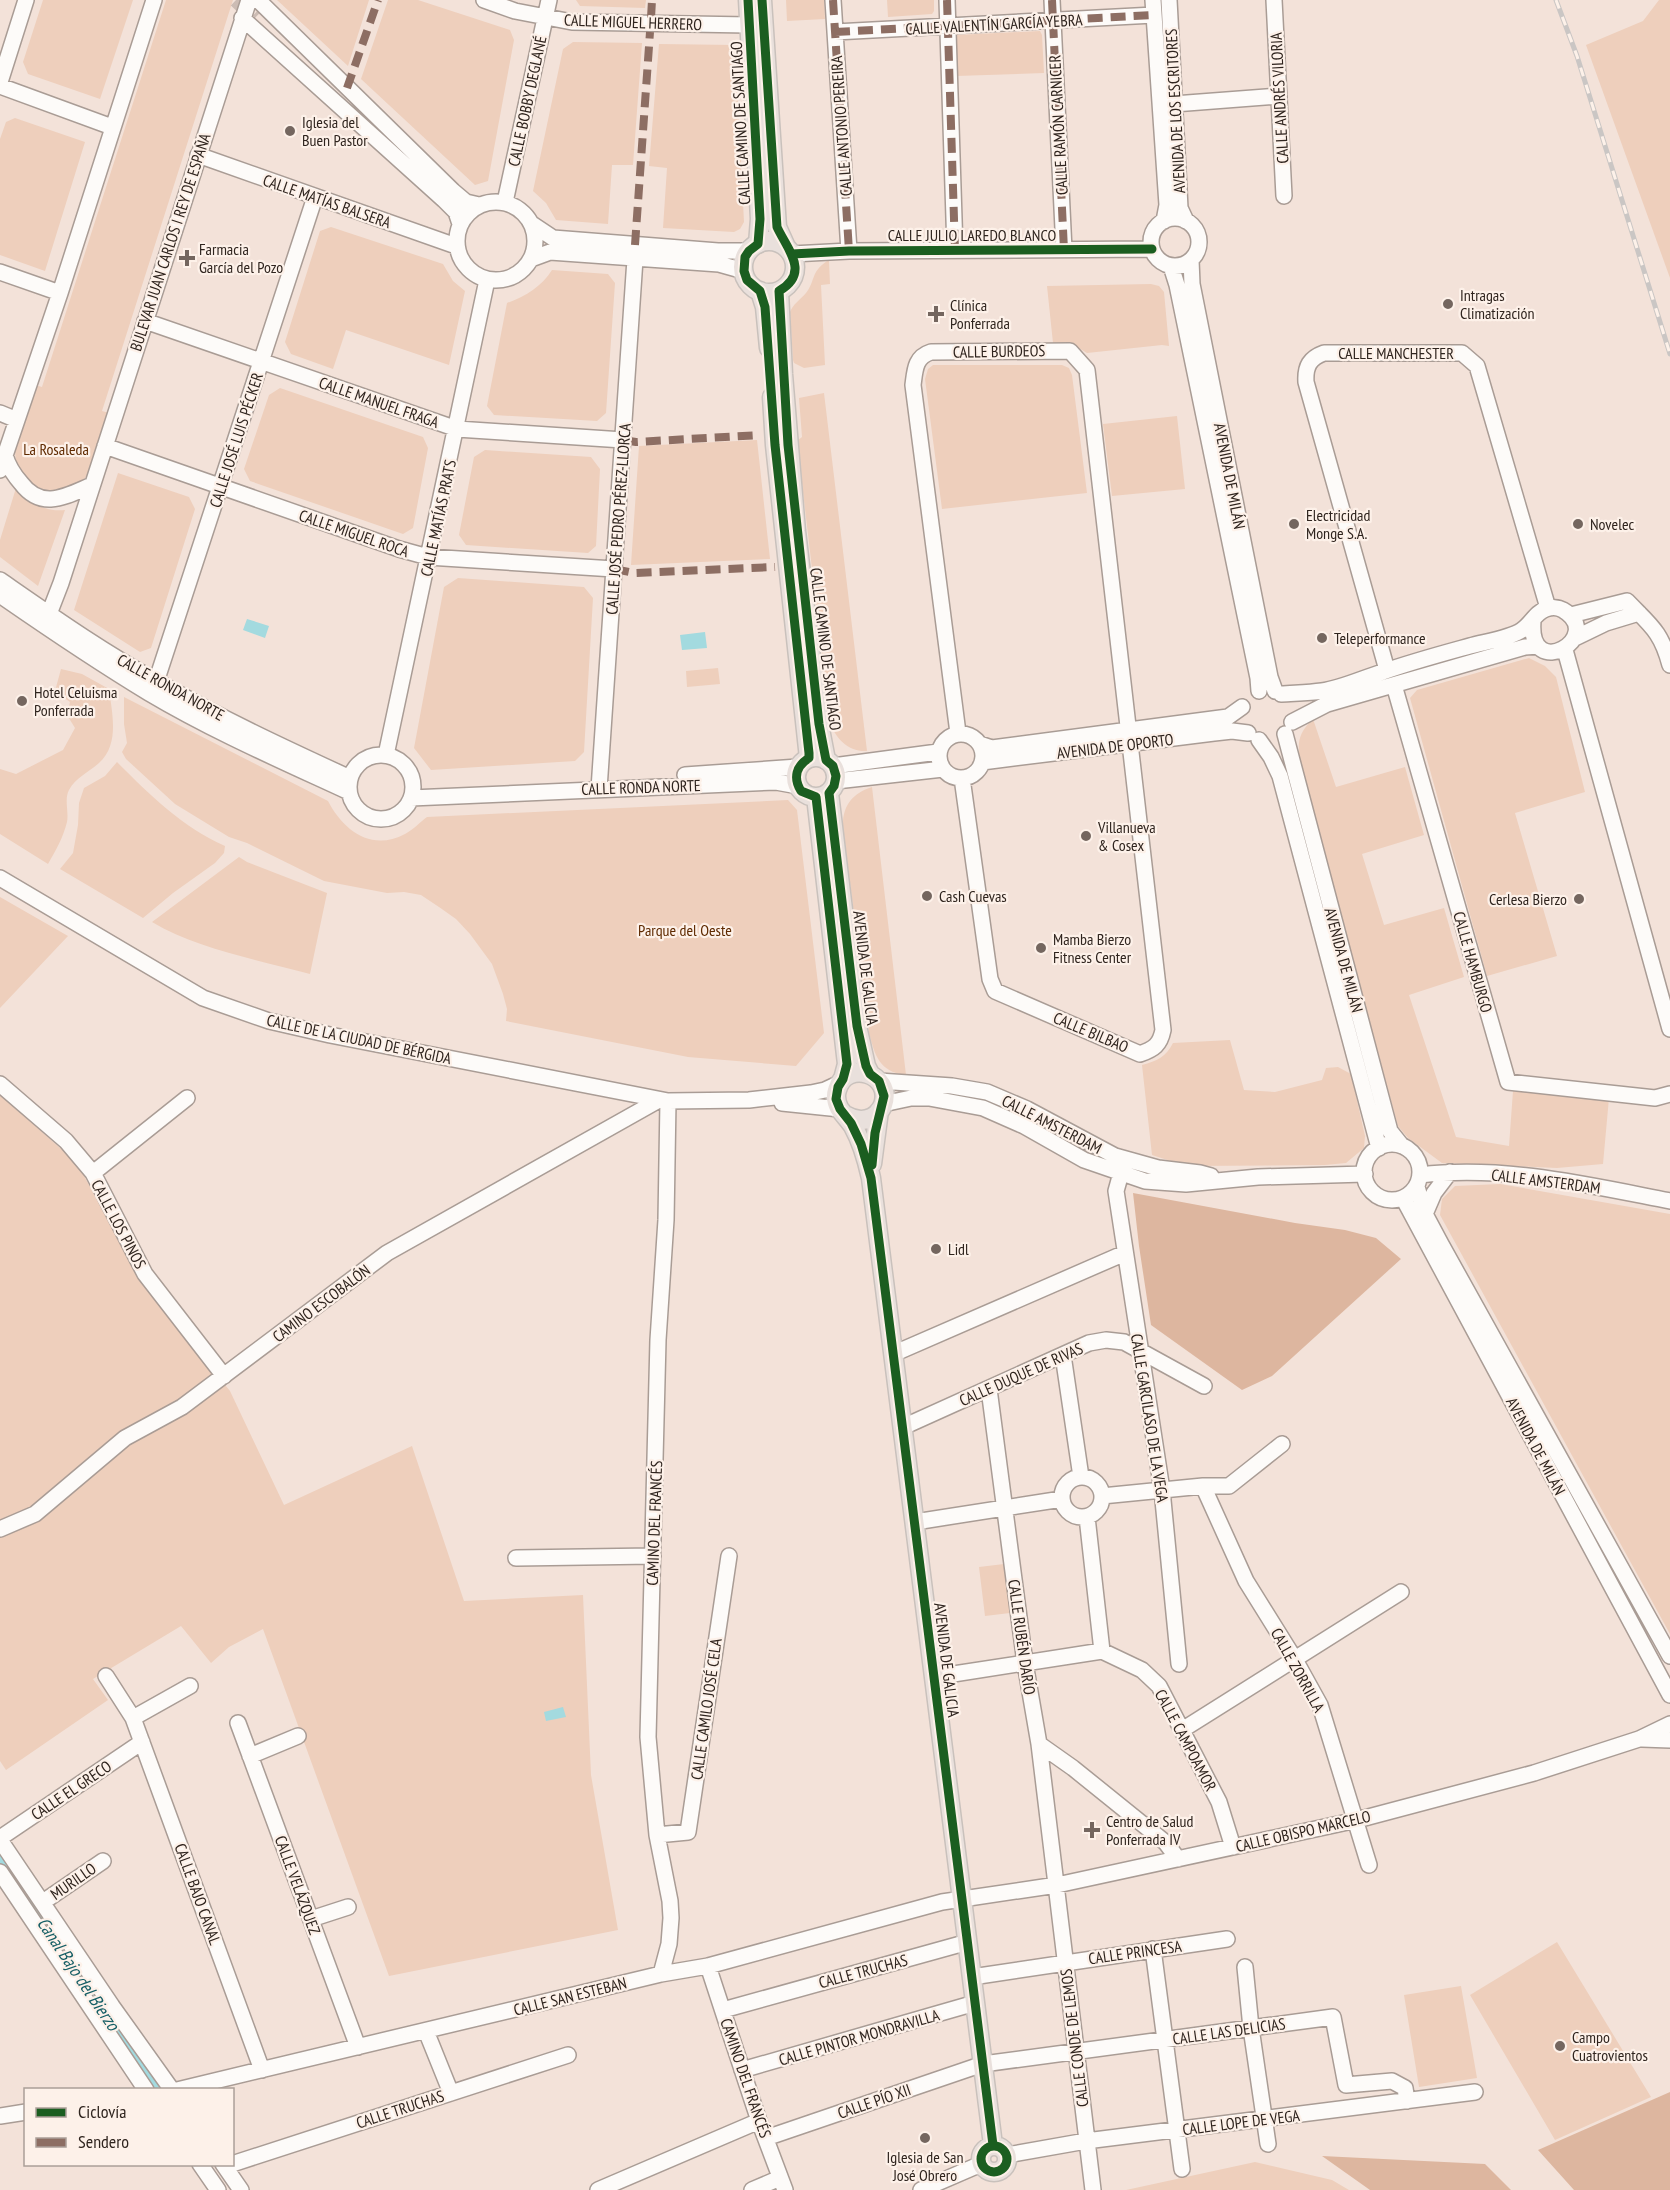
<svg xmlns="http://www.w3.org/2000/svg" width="1670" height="2190" viewBox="0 0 1670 2190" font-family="'PT Sans Narrow',sans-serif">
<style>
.green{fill:#eecfbc}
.forest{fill:#ddb69f}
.water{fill:#a3dadf}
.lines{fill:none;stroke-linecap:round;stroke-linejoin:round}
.canal{stroke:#a3dadf;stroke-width:12}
.minor-tunnel{stroke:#ccbcb4;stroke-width:15;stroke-dasharray:15 8;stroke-linecap:butt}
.minor-casing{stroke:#a99c95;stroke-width:18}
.major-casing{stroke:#c9c1bc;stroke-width:21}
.minor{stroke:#fdfbf9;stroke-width:15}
.major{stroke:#e9e0dc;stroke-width:18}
.rail-casing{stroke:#cac6c4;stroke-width:5}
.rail{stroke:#fdf1e9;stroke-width:3;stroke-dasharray:9;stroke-linecap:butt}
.quiet{stroke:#8d6e63;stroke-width:8;stroke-dasharray:15 8;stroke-linecap:butt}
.cycleway-casing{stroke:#fdf1e9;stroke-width:13}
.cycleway{stroke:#1b5e20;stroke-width:9}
.poi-dot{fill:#74665f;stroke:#fdf1e9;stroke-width:2}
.labels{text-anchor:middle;stroke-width:4.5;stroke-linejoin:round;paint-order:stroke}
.street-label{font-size:16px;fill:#2f241e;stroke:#fdf1e9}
.poi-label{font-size:16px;fill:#2f241e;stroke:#fdf1e9;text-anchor:start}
.park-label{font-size:16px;fill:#5f2a00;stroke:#fdf1e9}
.water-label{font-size:18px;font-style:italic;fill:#155e65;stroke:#fdf1e9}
</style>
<rect width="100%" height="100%" fill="#f3e2d9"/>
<!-- green -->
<path class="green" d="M43,0H133L100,99L28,74L23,62Z
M166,0H233L102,411L109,413C103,432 97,464 85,478C61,506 16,487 15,452C15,435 29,403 35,385L42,387Z
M277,0H369L348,66Z
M388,0H418L510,30L514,40L488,181L475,185L361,79Z
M576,0H646L645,8L580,6Z
M786,0H824L825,19L787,21Z
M887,0H934V11L932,14L888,17Z
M1659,0H1670V278L1586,45L1643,21Z
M1040,31L1042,35L1044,73L956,76L955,37L957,35Z
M573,42L642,43L633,165H612L608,224L556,220L546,203L533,191L563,49Z
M659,44L735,45L744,222L740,229L734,232L663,228L667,168L649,166Z
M15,118L85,142L45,271L0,255V139L6,122Z
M331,227L443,264L453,281L465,291L449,365L346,330L333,369L291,354L285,342L320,231Z
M827,261H829L830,284L821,285L825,365L804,368L794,363L793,360L790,312C793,304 800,300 806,293C816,280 810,273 827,261Z
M552,270L608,274L615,283L606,413L597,421L494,415L487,406L507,303C526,296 541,287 552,270Z
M1151,284L1159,286L1164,292L1169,346L1162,345L1087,353L1072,344L1053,343L1047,286Z
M933,365H1062L1069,368L1072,375L1087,493L942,509L925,379L928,369Z
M280,388L423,437L428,448L413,528L403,534L250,481L244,469L269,395Z
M824,393L867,751C848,752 835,738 830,722L797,441L802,437L799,398Z
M1177,416L1185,489L1112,496L1103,424Z
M757,440L770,559L631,565L639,446Z
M485,450L591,457L600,469L596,546L588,553L466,545L459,535L474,457Z
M118,473L189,497L195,509L151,648L140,652L74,610Z
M16,488C30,503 44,512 65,510L38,586L0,557V540Z
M458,578L584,587L593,598L584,752L575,761L431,770L414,748L444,587Z
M1529,658L1545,666L1556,677L1585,792L1515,813L1557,956L1487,976L1410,698L1417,690Z
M718,668L720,684L687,687L686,671Z
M61,669L82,674L109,689C112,713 120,744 99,763C88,773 76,777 69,790C64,799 69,812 67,822C63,838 56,850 48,864L0,834V769L16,774L63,750L75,728L67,715L70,702L55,691Z
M124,697L328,801C343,830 371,852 405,834C413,830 420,822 427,817L788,800L797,810L824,1033L796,1066L688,1057L506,1021L507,1009L503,994L492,964L470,934L456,919L439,907L421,895L404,892L387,893L324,881L247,843L229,837L175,804L126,759L122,752L127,743L124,724Z
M1313,719L1336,787L1405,767L1424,835L1362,854L1384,925L1444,908L1464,977L1409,995L1456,1137L1509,1146L1513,1091L1609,1098L1603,1164L1557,1168L1442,1163L1408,1138L1398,1126L1302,774C1299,749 1293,738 1313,719Z
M117,762C150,795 182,827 225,846L224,853L215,863L173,893L143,918L60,869L73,853L78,825L79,803L84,788L105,776Z
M872,787L906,1075C879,1072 875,1055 869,1033L843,827C842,807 852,793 872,787Z
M239,857L247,862L327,893L310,974C259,960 197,949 152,922Z
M0,897L68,936L0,1008Z
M1230,1040L1244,1090L1275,1092L1322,1080L1326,1068L1338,1067L1351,1074L1365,1136L1364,1148L1346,1163L1325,1165L1186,1166L1152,1155L1142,1065C1157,1061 1166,1057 1173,1043Z
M0,1095L77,1163L143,1284L230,1391L284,1505L412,1446L464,1601L583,1595L591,1775L618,1930L389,1976L263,1629L229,1647L211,1663L181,1626L93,1679L108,1700L6,1770L0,1761Z
M995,1103L1041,1123L1075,1145L1111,1161L1109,1165L994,1106Z
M1500,1184L1670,1214V1634L1440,1215L1442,1199L1455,1186Z
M1004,1564L1010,1613L985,1616L979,1567Z
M1557,1942L1651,2097L1555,2140L1470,1995Z
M1461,1986L1477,2078L1419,2087L1404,1995Z
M1255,2162L1332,2180L1349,2190H1126Z"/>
<!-- forest -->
<path class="forest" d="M1133,1193L1295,1223L1345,1230L1376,1238L1401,1259L1272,1376L1242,1390L1151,1325L1139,1246Z
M1670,2092V2190H1574L1538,2150Z
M1322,2156L1485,2164L1511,2190H1370Z"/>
<!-- water -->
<path class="water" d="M247,619L269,626L265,638L243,630Z
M705,632L707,648L682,650L680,635Z
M563,1707L566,1717L546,1721L544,1712Z"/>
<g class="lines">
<!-- canal -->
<path class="canal" d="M0,1859L13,1878
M29,1903L157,2090"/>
<!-- minor-tunnel -->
<path class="minor-tunnel" d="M236,0L255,18"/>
<!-- minor casing -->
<g class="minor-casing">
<path id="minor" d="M258,0L453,191L466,202L479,205
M484,0L515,11L572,22L749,25
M833,0L849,251
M947,0L955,250
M1052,0L1064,250
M1153,0L1167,205L1164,221
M1169,0L1180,208L1186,221
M1274,0L1284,196
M242,18L444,200L456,212L460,224
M835,32L1154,15
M0,82L26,0
M0,86L112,127
M1174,104L1279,96
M198,155L456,246
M457 241a39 39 0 1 1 78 0a39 39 0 1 1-78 0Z
M505,202L549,0
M1151 242a24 24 0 1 1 48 0a24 24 0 1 1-48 0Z
M532,224L553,238L718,251H749
M792,254L849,251L1152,249
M531,259L550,252L719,264L744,271
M1191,260L1192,284L1270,677L1275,691
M1171,266L1177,285L1258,678L1259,691
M0,272L60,293
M145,321L457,429L623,440
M0,413L17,420
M105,446L399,549L428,557L614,569
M5,455C8,466 14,475 21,483C42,511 66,496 92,485
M0,470L60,293L154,0
M0,580C52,616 103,652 158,682C220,718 285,748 350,778
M0,595C49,629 98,662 149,693C213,731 282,761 349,792
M49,614L61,583L249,0
M1571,615L1627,601C1650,625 1661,631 1670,665
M1575,638L1606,623L1639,613
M1565,650L1670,1029
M1387,670L1306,382C1305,366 1310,358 1324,353H1462L1477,366L1548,608
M156,682L315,197
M1394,685L1508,1082L1655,1098L1670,1094
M1281,694C1294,693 1308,693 1322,691C1342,688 1363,678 1383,672C1411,662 1441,654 1470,646C1484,642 1511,638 1522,630C1531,624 1536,612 1546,609C1551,607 1558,607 1563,610C1607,636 1528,684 1533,621
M1292,722L1327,704L1525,647L1538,646
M958,733L913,385C915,370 915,357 931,352L1070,351L1087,370L1163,1030C1160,1045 1154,1049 1140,1054L995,991L990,979L962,778
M939 756a22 22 0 1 1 44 0a22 22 0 1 1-44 0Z
M1285,734L1390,1131L1402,1146
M1259,740L1271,757L1280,776L1379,1148
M980,744L992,748L1228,717L1242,707
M386,755L487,280
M349 787a32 32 0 1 1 64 0a32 32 0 1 1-64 0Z
M982,762L1214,733L1232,731L1248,733
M833,766L938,752
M685,775L798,767
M836,781L943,769
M599,789L635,259
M411,798L776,782L798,786
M0,878L203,998L269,1021L330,1035L668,1101L749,1100L811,1093L825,1090L840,1083
M879,1081L952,1086L987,1092L1027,1109L1115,1156L1158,1168L1200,1173L1211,1176
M0,1084L66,1141L93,1173L145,1274L224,1376
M782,1103L840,1109
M883,1104L911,1098H929L983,1108L1024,1126L1084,1160L1145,1181L1186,1184L1258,1177L1365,1174
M1364 1172a28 28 0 1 1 56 0a28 28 0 1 1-56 0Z
M93,1173L187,1098
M1121,1173L1116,1191L1162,1490L1179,1664
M1420,1175C1504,1165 1588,1185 1670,1201
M1417,1187L1425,1214L1441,1244L1670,1656
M1403,1198L1670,1695
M1425,1214L1434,1193L1450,1172
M893,1354L1125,1253
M1063,1355L1081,1477
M989,1389L1025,1663L1039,1744L1093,2190
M903,1427L1089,1343L1106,1340L1124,1342L1204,1386
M1062 1497a20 20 0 1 1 40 0a20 20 0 1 1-40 0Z
M1203,1486L1246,1581L1294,1658L1320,1705L1369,1865
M1102,1496L1203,1486H1229L1282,1444
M1087,1517L1102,1651
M915,1522L1062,1499
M0,1529L35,1514L125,1438L182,1407L387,1253L659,1100
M516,1558L653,1556
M106,1676L133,1718
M934,1677L1102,1651L1142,1670L1159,1686L1219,1802L1233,1847
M190,1686L133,1718L262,2070
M238,1723L358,2047
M1182,1730L1401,1592
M1642,1739L1670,1740
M1039,1744L1073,1768L1166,1843L1178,1859
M250,1756L298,1736
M657,1835L688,1832L729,1556
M0,1838L142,1742
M0,1840L112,2006L172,2090
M0,1872L146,2090
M43,1902L103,1861
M311,1919L348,1907
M1153,1949L1182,2169
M708,1966L759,2121L785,2190
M1245,1967L1251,2028L1268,2144
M661,1974L669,1944L671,1918L670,1901L657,1835L648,1737L658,1340L666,1220L668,1101
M972,1977L1227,1939
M723,2010L968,1942
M426,2031L451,2093
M742,2070L975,2003
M177,2090L661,1974L708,1966L942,1902L1057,1885L1357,1820L1534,1773L1639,1739L1670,1724
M0,2116L26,2112
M766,2138L983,2064L1333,2017L1346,2085L1392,2081L1405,2088L1407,2101
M1007,2155L1086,2141L1475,2092
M200,2164L218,2190
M223,2164L241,2190
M232,2164L568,2055
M598,2190L759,2121
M752,2190L780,2178
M921,2190L981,2164"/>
</g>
<!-- major casing -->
<g class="major-casing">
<path id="major" d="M748,0L760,219L758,244
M762,0L777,227L786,247
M743 267a26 26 0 1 1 52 0a26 26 0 1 1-52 0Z
M760,291L765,307L769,348
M779,291L783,374L796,531L819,724L826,760
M772,397L775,445L809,758
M796 777a20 20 0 1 1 40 0a20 20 0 1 1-40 0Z
M829,793L857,1026L866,1066L870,1074
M816,797L847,1064L843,1079
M845,1115C858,1123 876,1122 883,1105C894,1074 846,1058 837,1090C835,1096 836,1102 839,1108C843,1114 849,1120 853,1126C862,1142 867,1160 871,1178L993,2145
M872,1164L879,1111
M981 2159a13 13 0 1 1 26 0a13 13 0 1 1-26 0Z"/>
</g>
<!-- minor -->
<use href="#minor" class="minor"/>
<!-- major -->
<use href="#major" class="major"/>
<!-- rail casing -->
<g class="rail-casing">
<path id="rail" d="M1556,0L1577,56L1670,354"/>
</g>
<!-- rail -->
<use href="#rail" class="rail"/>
<!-- quiet -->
<path class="quiet" d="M833,0L849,251
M947,0L955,250
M1052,0L1064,250
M651,18L652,0
M835,32L1154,15
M347,88L378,0
M635,245L650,32
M623,440L636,442L760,435
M614,569L634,573L775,567"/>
<!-- cycleway casing -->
<g class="cycleway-casing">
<path id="cycleway" d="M748,0L760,219L758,244L749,251L745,257L744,271L747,280L760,291L765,307L775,445L809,753V758C796,766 793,778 801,791L816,797L847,1064L843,1079L838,1087L836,1099L840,1109L851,1123L861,1144L871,1178L993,2145
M762,0L777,227C787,249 811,273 779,291L788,445L819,724L826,760L833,766L836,776L834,786L829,793L857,1026L866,1066L870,1074L879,1081L884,1096L875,1133L872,1165
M792,254L849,251L1152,249
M981 2159a13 13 0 1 1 26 0a13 13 0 1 1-26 0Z"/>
</g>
<!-- cycleway -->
<use href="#cycleway" class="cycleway"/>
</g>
<!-- markers -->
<g class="poi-dot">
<circle cx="290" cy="131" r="6"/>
<path d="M184 249h6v6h6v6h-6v6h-6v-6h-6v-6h6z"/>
<circle cx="1448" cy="304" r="6"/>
<path d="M933 305h6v6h6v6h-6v6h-6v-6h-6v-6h6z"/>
<circle cx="1294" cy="524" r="6"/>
<circle cx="1578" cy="524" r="6"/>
<circle cx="1322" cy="638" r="6"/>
<circle cx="22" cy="701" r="6"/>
<circle cx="1086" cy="836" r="6"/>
<circle cx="927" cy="896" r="6"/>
<circle cx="1579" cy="899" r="6"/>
<circle cx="1041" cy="948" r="6"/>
<circle cx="936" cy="1249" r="6"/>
<path d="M1089 1821h6v6h6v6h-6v6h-6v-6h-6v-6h6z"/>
<circle cx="1560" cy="2046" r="6"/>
<circle cx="925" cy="2138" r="6"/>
</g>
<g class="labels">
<!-- street labels -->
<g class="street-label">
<text transform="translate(633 22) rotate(2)" y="6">CALLE MIGUEL HERRERO</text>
<text transform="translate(994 24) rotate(-3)" y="6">CALLE VALENTÍN GARCÍA YEBRA</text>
<text transform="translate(1279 98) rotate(-93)" y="6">CALLE ANDRÉS VILORIA</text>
<text transform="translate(527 101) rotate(-78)" y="6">CALLE BOBBY DEGLANÉ</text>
<text transform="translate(1175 111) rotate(-93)" y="6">AVENIDA DE LOS ESCRITORES</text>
<text transform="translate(740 123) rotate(-93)" y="6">CALLE CAMINO DE SANTIAGO</text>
<text transform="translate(1058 125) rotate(-93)" y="6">CALLE RAMÓN CARNICER</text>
<text transform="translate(841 126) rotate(-94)" y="6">CALLE ANTONIO PEREIRA</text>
<text transform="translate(327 201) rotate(19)" y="6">CALLE MATÍAS BALSERA</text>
<text x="972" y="241">CALLE JULIO LAREDO BLANCO</text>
<text transform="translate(170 242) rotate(-72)" y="6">BULEVAR JUAN CARLOS I REY DE ESPAÑA</text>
<text transform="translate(999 351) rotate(-1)" y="6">CALLE BURDEOS</text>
<text x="1396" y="359">CALLE MANCHESTER</text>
<text transform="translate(379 402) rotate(19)" y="6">CALLE MANUEL FRAGA</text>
<text transform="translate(236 440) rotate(-72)" y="6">CALLE JOSÉ LUIS PÉCKER</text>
<text transform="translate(1230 476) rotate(79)" y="6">AVENIDA DE MILÁN</text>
<text transform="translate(438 518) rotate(-78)" y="6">CALLE MATÍAS PRATS</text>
<text transform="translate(618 519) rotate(-86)" y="6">CALLE JOSÉ PEDRO PÉREZ-LLORCA</text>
<text transform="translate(354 533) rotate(19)" y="6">CALLE MIGUEL ROCA</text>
<text transform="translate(826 649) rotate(83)" y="6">CALLE CAMINO DE SANTIAGO</text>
<text transform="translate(171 687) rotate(29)" y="6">CALLE RONDA NORTE</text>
<text transform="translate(1115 746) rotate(-7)" y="6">AVENIDA DE OPORTO</text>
<text transform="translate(641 787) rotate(-2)" y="6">CALLE RONDA NORTE</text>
<text transform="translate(1344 960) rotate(75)" y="6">AVENIDA DE MILÁN</text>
<text transform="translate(1473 962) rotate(74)" y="6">CALLE HAMBURGO</text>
<text transform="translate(866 968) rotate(83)" y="6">AVENIDA DE GALICIA</text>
<text transform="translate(1091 1032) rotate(23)" y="6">CALLE BILBAO</text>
<text transform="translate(359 1039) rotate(12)" y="6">CALLE DE LA CIUDAD DE BÉRGIDA</text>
<text transform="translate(1052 1124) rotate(27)" y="6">CALLE AMSTERDAM</text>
<text transform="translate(1546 1181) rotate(7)" y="6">CALLE AMSTERDAM</text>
<text transform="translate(119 1224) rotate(62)" y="6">CALLE LOS PINOS</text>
<text transform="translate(321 1303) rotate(-37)" y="6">CAMINO ESCOBALÓN</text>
<text transform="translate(1021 1374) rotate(-24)" y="6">CALLE DUQUE DE RIVAS</text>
<text transform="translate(1150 1418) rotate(81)" y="6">CALLE GARCILASO DE LA VEGA</text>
<text transform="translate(1536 1446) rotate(62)" y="6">AVENIDA DE MILÁN</text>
<text transform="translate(654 1523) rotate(-88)" y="6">CAMINO DEL FRANCÉS</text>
<text transform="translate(1022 1637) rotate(82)" y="6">CALLE RUBÉN DARÍO</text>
<text transform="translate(947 1660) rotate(83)" y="6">AVENIDA DE GALICIA</text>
<text transform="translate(1298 1670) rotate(61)" y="6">CALLE ZORRILLA</text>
<text transform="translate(706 1709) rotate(-82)" y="6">CALLE CAMILO JOSÉ CELA</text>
<text transform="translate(1186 1740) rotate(62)" y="6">CALLE CAMPOAMOR</text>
<text transform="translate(71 1790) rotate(-34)" y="6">CALLE EL GRECO</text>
<text transform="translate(1303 1831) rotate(-13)" y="6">CALLE OBISPO MARCELO</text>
<text transform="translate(73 1881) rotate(-35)" y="6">MURILLO</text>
<text transform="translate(298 1885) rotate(70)" y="6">CALLE VELÁZQUEZ</text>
<text transform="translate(198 1894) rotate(70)" y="6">CALLE BAJO CANAL</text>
<text transform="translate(1135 1952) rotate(-8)" y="6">CALLE PRINCESA</text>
<text transform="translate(863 1971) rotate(-15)" y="6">CALLE TRUCHAS</text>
<text transform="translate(570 1996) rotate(-14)" y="6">CALLE SAN ESTEBAN</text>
<text transform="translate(1229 2031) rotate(-8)" y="6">CALLE LAS DELICIAS</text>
<text transform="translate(859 2037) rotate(-16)" y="6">CALLE PINTOR MONDRAVILLA</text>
<text transform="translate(1074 2038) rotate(-97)" y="6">CALLE CONDE DE LEMOS</text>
<text transform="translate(746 2078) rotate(71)" y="6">CAMINO DEL FRANCÉS</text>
<text transform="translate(874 2101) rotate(-19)" y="6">CALLE PÍO XII</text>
<text transform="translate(400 2109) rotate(-18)" y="6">CALLE TRUCHAS</text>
<text transform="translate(1241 2122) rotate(-7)" y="6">CALLE LOPE DE VEGA</text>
</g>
<!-- poi labels -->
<g class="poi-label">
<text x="302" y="128">Iglesia del<tspan x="302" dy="18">Buen Pastor</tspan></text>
<text x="199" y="255">Farmacia<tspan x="199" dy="18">García del Pozo</tspan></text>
<text x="1460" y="301">Intragas<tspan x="1460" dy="18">Climatización</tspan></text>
<text x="950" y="311">Clínica<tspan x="950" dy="18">Ponferrada</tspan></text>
<text x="1306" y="521">Electricidad<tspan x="1306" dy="18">Monge S.A.</tspan></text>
<text x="1590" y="530">Novelec</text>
<text x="1334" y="644">Teleperformance</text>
<text x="34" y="698">Hotel Celuisma<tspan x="34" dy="18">Ponferrada</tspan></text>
<text x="1098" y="833">Villanueva<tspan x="1098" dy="18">&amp; Cosex</tspan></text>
<text x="939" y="902">Cash Cuevas</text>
<text x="1567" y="905" text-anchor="end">Cerlesa Bierzo</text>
<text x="1053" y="945">Mamba Bierzo<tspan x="1053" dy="18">Fitness Center</tspan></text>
<text x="948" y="1255">Lidl</text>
<text x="1106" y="1827">Centro de Salud<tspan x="1106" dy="18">Ponferrada IV</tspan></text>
<text x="1572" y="2043">Campo<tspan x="1572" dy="18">Cuatrovientos</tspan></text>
<text x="925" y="2163" text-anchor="middle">Iglesia de San<tspan x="925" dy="18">José Obrero</tspan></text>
</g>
<!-- park labels -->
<g class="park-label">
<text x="56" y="455">La Rosaleda</text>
<text x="685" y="936">Parque del Oeste</text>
</g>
<!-- water labels -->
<g class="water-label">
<text transform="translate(78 1974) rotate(56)" y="6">Canal Bajo del Bierzo</text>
</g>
</g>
<!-- legend -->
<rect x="24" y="2088" width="210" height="78" fill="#fdf1e9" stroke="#ab9f98" stroke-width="1.5"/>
<rect x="36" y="2108" width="30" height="9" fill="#1b5e20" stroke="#ab9f98" stroke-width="1.5"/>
<text x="78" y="2118" font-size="18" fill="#2f241e">Ciclovía</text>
<rect x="36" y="2138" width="30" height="9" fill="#8d6e63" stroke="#ab9f98" stroke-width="1.5"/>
<text x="78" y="2148" font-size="18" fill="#2f241e">Sendero</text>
</svg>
